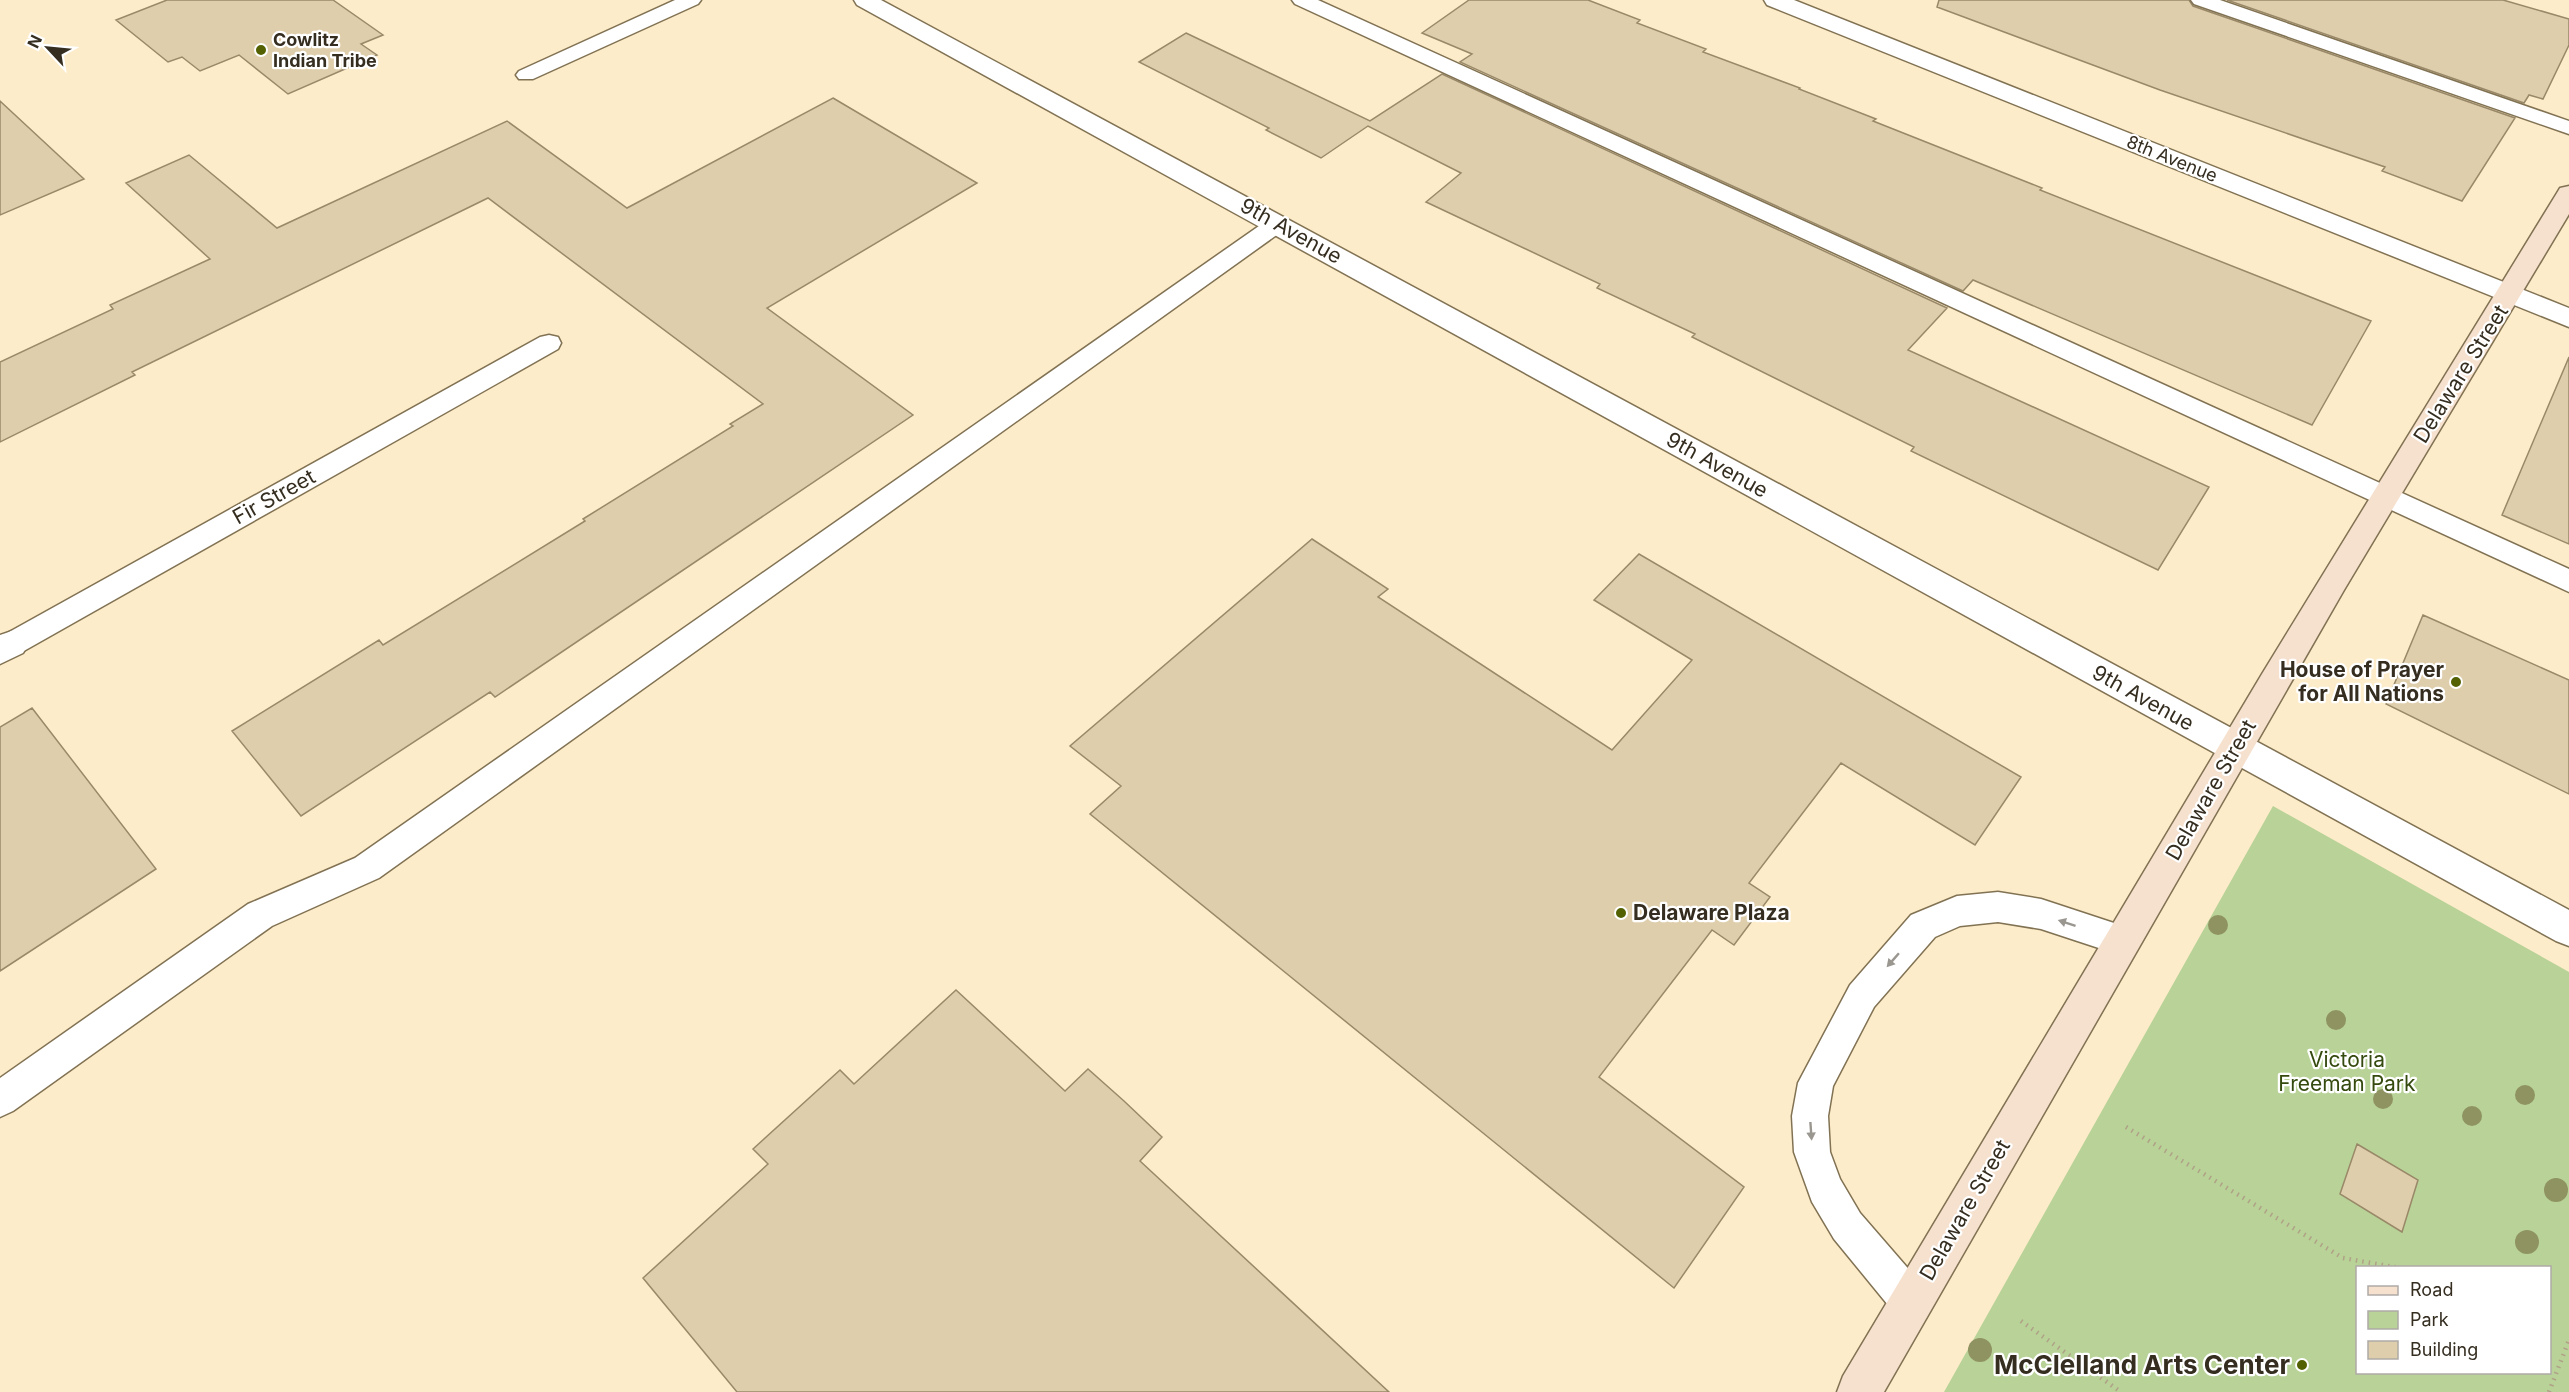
<svg xmlns="http://www.w3.org/2000/svg" width="2569" height="1392" viewBox="0 0 2569 1392" font-family="Inter,sans-serif">
<style>
.green{fill:#b8d298;fill-rule:evenodd}
.building{fill:#dfceac;stroke:#998969;stroke-width:1.5}
.lines{fill:none;stroke-linecap:round;stroke-linejoin:round}
.lane-casing{stroke:#817253;stroke-width:3}
.street-casing{stroke:#817253;stroke-width:3}
.secondary-casing{stroke:#817253;stroke-width:3}
.path{stroke:#afa287;stroke-width:4.5;stroke-dasharray:1.5 5;stroke-linecap:butt}
.lane{fill:#fff;fill-rule:evenodd}
.street{fill:#fff;fill-rule:evenodd}
.secondary{fill:#f6e0ce;fill-rule:evenodd}
.tree{fill:#8f9362}
.oneway{fill:#9a9690}
.poi-dot{fill:#536102;stroke:#fff;stroke-width:2}
.labels{text-anchor:middle;stroke-width:4.5;stroke-linejoin:round;paint-order:stroke}
.far-poi-label{font-size:18px;font-weight:bold;fill:#342d20;stroke:#fff;text-anchor:start}
.far-street-label{font-size:18px;fill:#342d20;stroke:#fff}
.street-label{font-size:21px;fill:#342d20;stroke:#fff}
.poi-label{font-size:21px;font-weight:bold;fill:#342d20;stroke:#fff;text-anchor:end}
.park-label{font-size:21px;fill:#354a0e;stroke:#fff}
.near-poi-label{font-size:26px;font-weight:bold;fill:#342d20;stroke:#fff;text-anchor:end}
</style>
<rect width="100%" height="100%" fill="#fdecc9"/>
<!-- green -->
<path class="green" d="M2273,806L2569,972V1392H1944ZM2358,1268H2550V1372H2358Z"/>
<!-- building -->
<path class="building" d="M167,0H333L383,35L361,44L377,55L288,94L239,55L200,71L182,57L168,62L116,20Z
M1469,0H1588L1640,20L1637,23L1706,49L1703,52L1800,88L1799,89L1876,119L1873,121L2042,188L2040,190L2371,321L2312,425L1973,280L1963,291L1460,62L1472,54L1422,33Z
M1939,0H2189L2193,6L2515,118L2462,201L2382,171L2385,167L2160,90L1937,7Z
M2227,0H2503L2569,19V45L2543,99L2529,95L2524,103Z
M1186,33L1370,121L1442,74L1947,308L1908,350L2209,487L2158,570L1911,451L1914,447L1692,337L1695,334L1597,288L1600,284L1426,202L1461,173L1368,126L1321,158L1266,130L1269,128L1139,62Z
M833,98L977,183L767,308L913,415L495,697L490,692L301,816L232,731L379,640L383,645L585,521L583,519L733,426L730,424L763,404L488,198L132,372L135,375L0,442V362L113,309L110,305L210,259L126,183L189,155L277,228L507,121L627,208Z
M0,101L84,179L0,215Z
M2569,357V544L2502,515Z
M1312,539L1388,589L1378,597L1612,750L1692,660L1594,600L1639,554L2021,777L1975,845L1841,763L1749,883L1770,897L1734,945L1712,930L1599,1077L1744,1187L1674,1288L1090,814L1121,786L1070,746Z
M2423,615L2569,680V794L2386,704Z
M32,708L156,869L0,971V727Z
M956,990L1065,1091L1088,1069L1124,1101L1162,1137L1140,1161L1389,1392H737L643,1278L768,1164L753,1149L840,1070L854,1084Z
M2357,1144L2418,1180L2402,1232L2340,1194Z"/>
<g class="lines">
<!-- lane casing -->
<g class="lane-casing">
<path id="lane" d="M675,0H701L698,4L533,79H519L516,75L519,71Z
M1292,0H1318L2569,569V592L1295,4Z
M2191,0H2220L2569,121V134L2194,4Z
M1277,217L1285,219L1288,224L1285,229L379,878L272,926L13,1111L0,1117V1078L248,904L355,858L1269,219Z
M549,335L558,337L561,343L558,349L22,652L12,655L2,652V636L540,337Z
M1998,892L2041,899L2123,926L2135,930L2140,941L2135,952L2123,956L2041,929L1998,922L1960,926L1935,937L1874,1007L1833,1086L1828,1116L1830,1152L1840,1179L1860,1213L1925,1288L1931,1302L1925,1316L1911,1322L1897,1316L1834,1239L1812,1202L1794,1152L1792,1116L1798,1083L1850,985L1911,915L1957,896Z"/>
</g>
<!-- street casing -->
<g class="street-casing">
<path id="street" d="M854,0H881L2569,910V946L2556,941L857,5Z
M1764,0H1794L2569,308V327L1767,5Z
M12,631L23,635L28,644L23,653L0,664V635Z"/>
</g>
<!-- secondary casing -->
<g class="secondary-casing">
<path id="secondary" d="M2569,186V214L2344,590L1884,1392H1837L1843,1376L2262,674L2557,193L2560,188Z"/>
</g>
<!-- path -->
<path class="path" d="M2126,1127L2343,1258L2400,1268
M2021,1321L2121,1392
M2549,1392L2569,1340"/>
<!-- lane -->
<use href="#lane" class="lane"/>
<!-- street -->
<use href="#street" class="street"/>
<!-- secondary -->
<use href="#secondary" class="secondary"/>
</g>
<!-- trees -->
<g class="tree">
<circle cx="2218" cy="925" r="10"/>
<circle cx="2336" cy="1020" r="10"/>
<circle cx="2525" cy="1095" r="10"/>
<circle cx="2383" cy="1099" r="10"/>
<circle cx="2472" cy="1116" r="10"/>
<circle cx="2556" cy="1190" r="12"/>
<circle cx="2527" cy="1242" r="12"/>
<circle cx="1980" cy="1350" r="12"/>
</g>
<!-- one-way arrows -->
<defs><path id="oneway-solid" d="M-6-.8H1V-3.2L6.5 0L1 3.2V.8H-6Z" transform="scale(1.5)"/></defs>
<g class="oneway">
<use href="#oneway-solid" transform="translate(2067 923) rotate(-162)"/>
<use href="#oneway-solid" transform="translate(1893 960) rotate(131)"/>
<use href="#oneway-solid" transform="translate(1811 1131) rotate(86)"/>
</g>
<!-- markers -->
<g class="poi-dot">
<circle cx="261" cy="50" r="6"/>
<circle cx="2456" cy="682" r="6"/>
<circle cx="1621" cy="913" r="6"/>
<circle cx="2302" cy="1365" r="6"/>
</g>
<g class="labels">
<!-- far-poi labels -->
<g class="far-poi-label">
<text x="273" y="46">Cowlitz<tspan x="273" dy="21">Indian Tribe</tspan></text>
</g>
<!-- far-street labels -->
<g class="far-street-label">
<text transform="translate(2172 159) rotate(22)" y="6">8th Avenue</text>
</g>
<!-- street labels -->
<g class="street-label">
<text transform="translate(1291 231) rotate(29)" y="7">9th Avenue</text>
<text transform="translate(2461 374) rotate(-58)" y="7">Delaware Street</text>
<text transform="translate(1717 465) rotate(29)" y="7">9th Avenue</text>
<text transform="translate(274 497) rotate(-29)" y="7">Fir Street</text>
<text transform="translate(2143 698) rotate(29)" y="7">9th Avenue</text>
<text transform="translate(2211 790) rotate(-60)" y="7">Delaware Street</text>
<text transform="translate(1965 1210) rotate(-60)" y="7">Delaware Street</text>
</g>
<!-- poi labels -->
<g class="poi-label">
<text x="2444" y="677">House of Prayer<tspan x="2444" dy="24">for All Nations</tspan></text>
<text x="1633" y="920" text-anchor="start">Delaware Plaza</text>
</g>
<!-- park labels -->
<g class="park-label">
<text x="2347" y="1067">Victoria<tspan x="2347" dy="24">Freeman Park</tspan></text>
</g>
<!-- near-poi labels -->
<g class="near-poi-label">
<text x="2290" y="1374">McClelland Arts Center</text>
</g>
</g>
<!-- legend -->
<rect x="2356" y="1266" width="195" height="108" fill="#ffffff" stroke="#aeaba6" stroke-width="1.5"/>
<rect x="2368" y="1286" width="30" height="9" fill="#f6e0ce" stroke="#aeaba6" stroke-width="1.5"/>
<text x="2410" y="1296" font-size="18" fill="#342d20">Road</text>
<rect x="2368" y="1311" width="30" height="18" fill="#b8d298" stroke="#aeaba6" stroke-width="1.5"/>
<text x="2410" y="1326" font-size="18" fill="#342d20">Park</text>
<rect x="2368" y="1341" width="30" height="18" fill="#dfceac" stroke="#aeaba6" stroke-width="1.5"/>
<text x="2410" y="1356" font-size="18" fill="#342d20">Building</text>
<!-- north arrow -->
<g transform="translate(48 48) rotate(296)" stroke="#ffffff" stroke-width="4.5" paint-order="stroke">
<path d="M0-4.5L10 22L0 15L-10 22Z" fill="#342d20"/>
<text y="-9" font-size="16" font-weight="bold" text-anchor="middle" fill="#342d20">N</text>
</g>
</svg>
